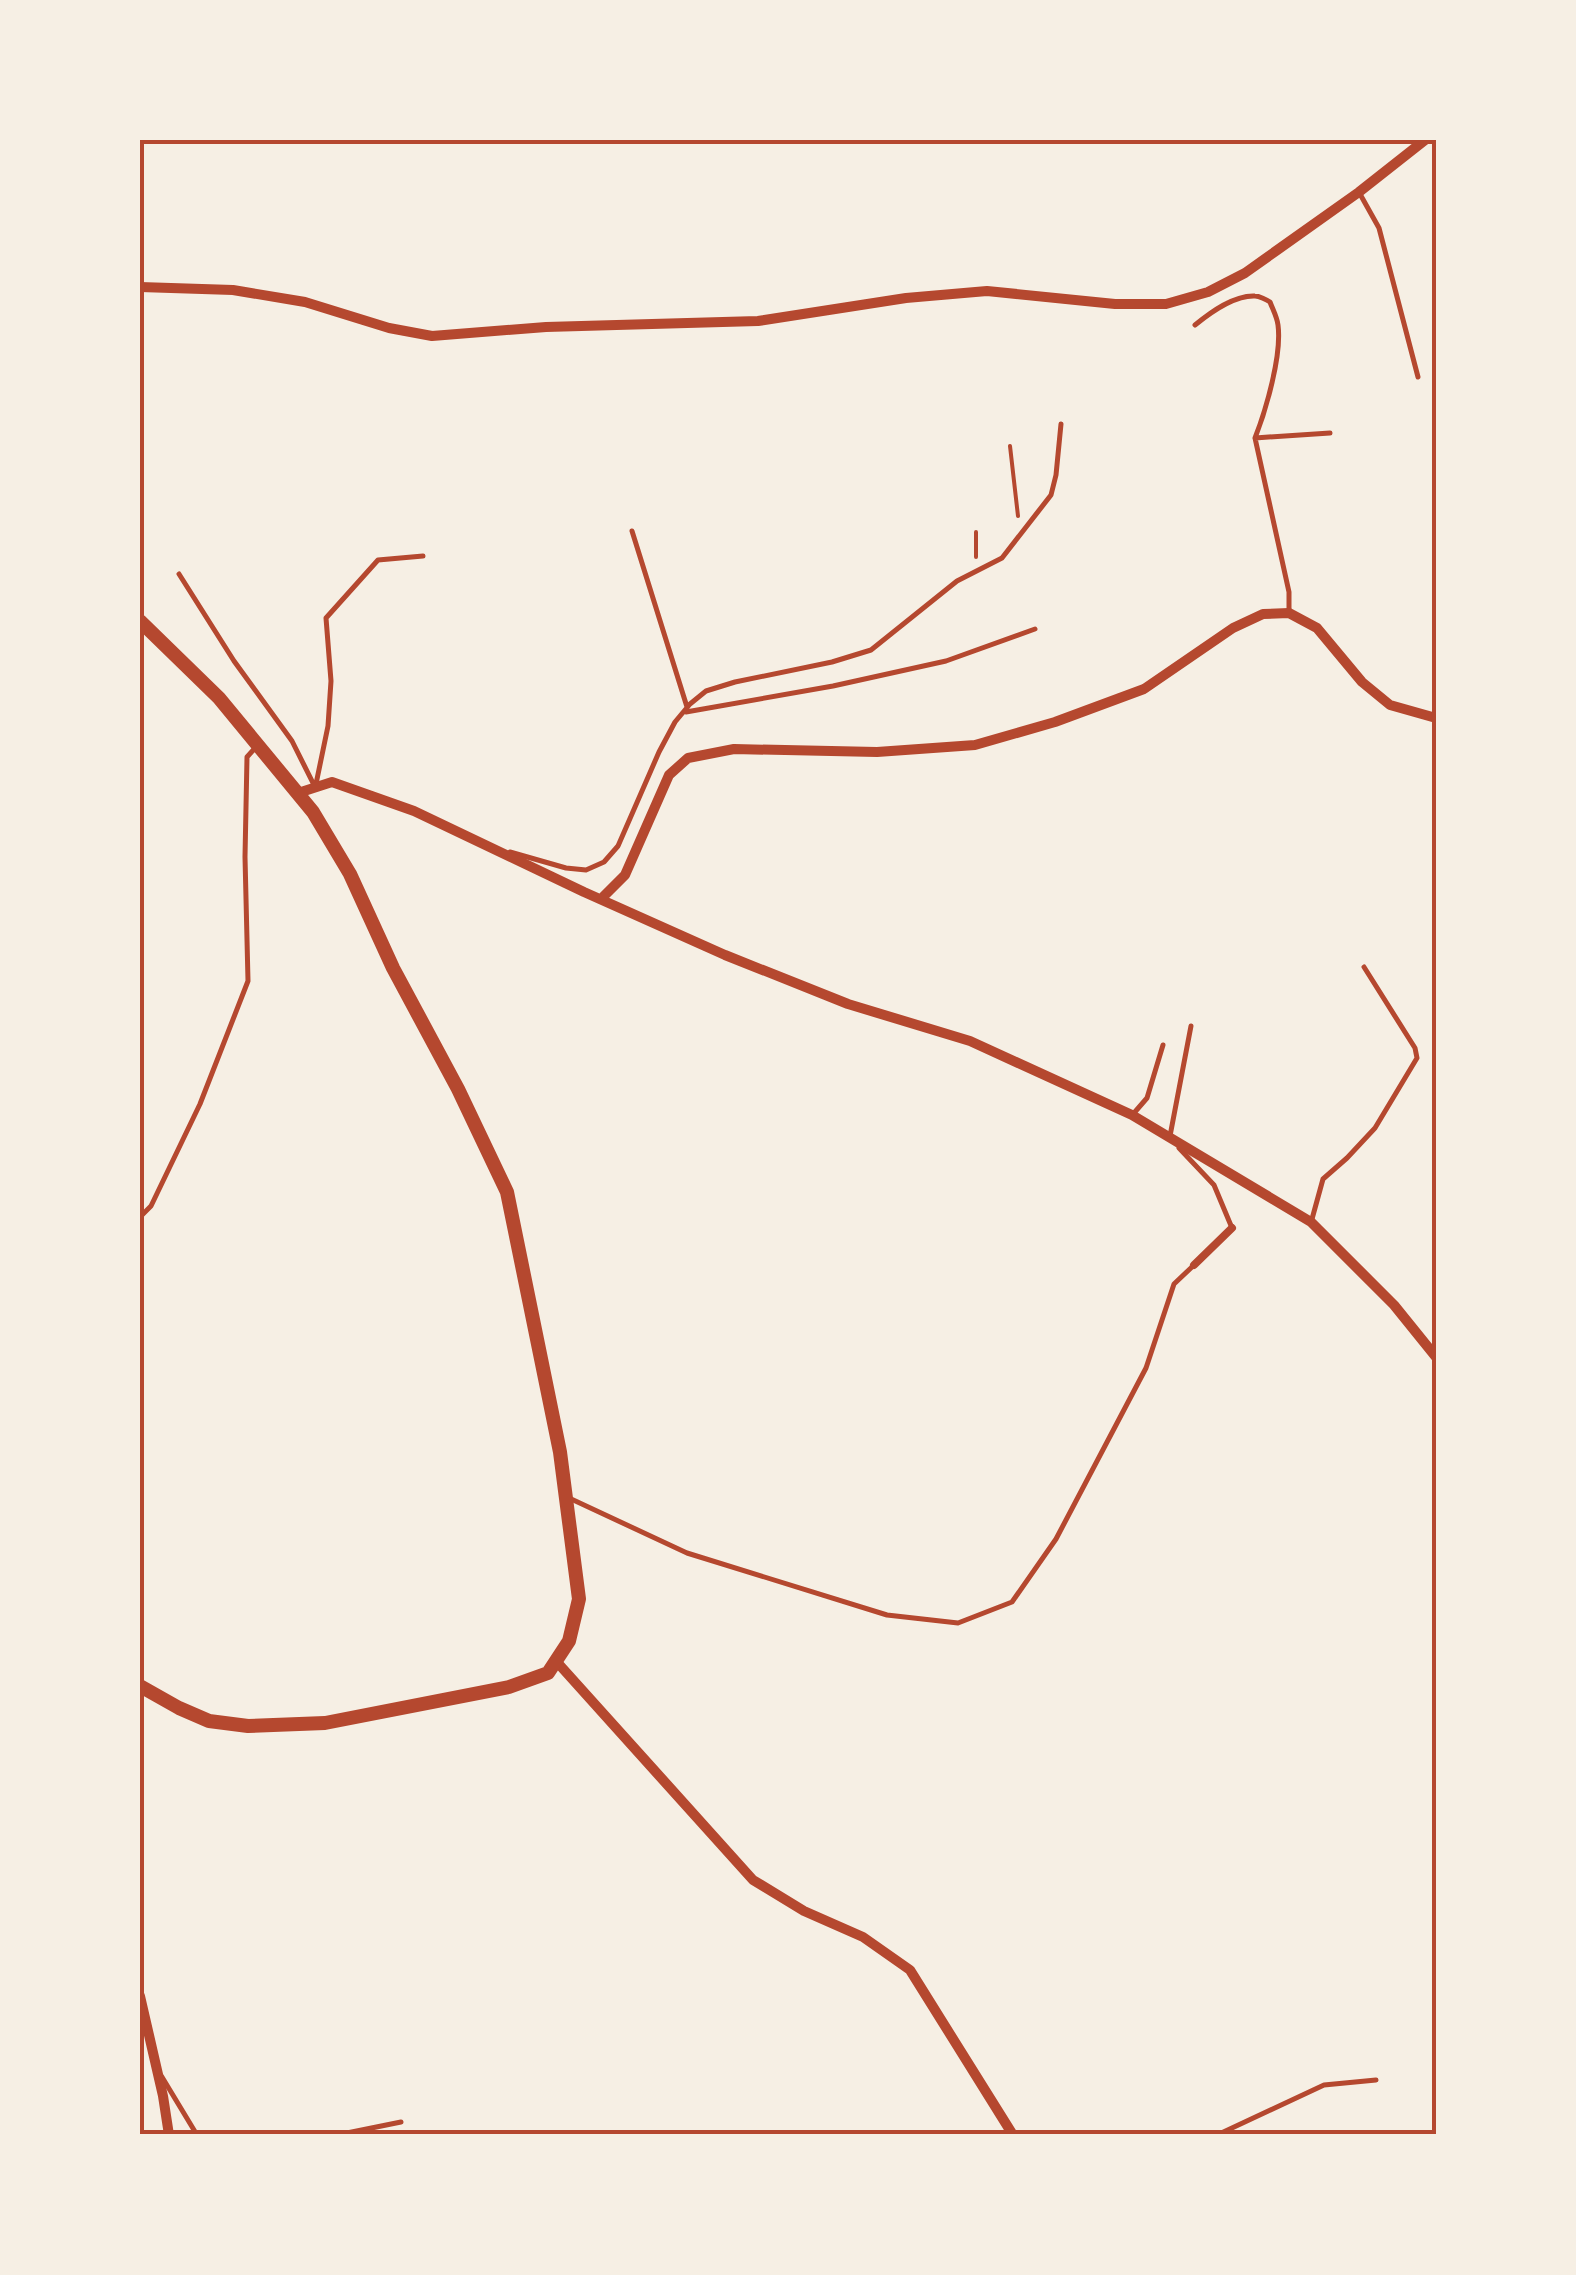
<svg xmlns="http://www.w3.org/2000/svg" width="1576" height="2275" viewBox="0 0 1576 2275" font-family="'Source Serif 4',serif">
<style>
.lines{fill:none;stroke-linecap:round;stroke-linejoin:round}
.path{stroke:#b5482f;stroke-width:4}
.service{stroke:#b5482f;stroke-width:5}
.pedestrian{stroke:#b5482f;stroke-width:8}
.minor{stroke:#b5482f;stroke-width:10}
.secondary{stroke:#b5482f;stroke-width:14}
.neatline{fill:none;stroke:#b5482f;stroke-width:4}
</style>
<rect width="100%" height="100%" fill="#f6efe4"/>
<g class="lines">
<!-- path -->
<path class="path" d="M1010,446L1018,516
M976,557V532"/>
<!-- service -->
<path class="service" d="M1360,194L1379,228L1418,377
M1195,325C1211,312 1234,295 1255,296C1259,296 1267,300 1270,302C1273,310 1277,317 1278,325C1282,355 1266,410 1255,438
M632,531L687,707
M179,574L234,661L292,741L314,785
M1289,610V592L1255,438L1330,433
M686,712L833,686L946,661L1035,629
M316,784L328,726L331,681L326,618L378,560L423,556
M510,852L566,868L586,870L604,862L618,846L659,752L675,722L690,704L706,691L735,682L832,662L871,650L957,581L1002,558L1051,495L1056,475L1061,424
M1134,1113L1147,1098L1163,1045
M1170,1136L1191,1026
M1179,1148L1214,1185L1232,1228
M140,1217L151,1206L200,1104L248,981L245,857L247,757L256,747
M1312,1219L1323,1179L1347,1158L1375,1128L1417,1058L1415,1048L1364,967
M569,1498L687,1553L887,1615L958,1623L1012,1602L1056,1539L1146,1368L1174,1284L1193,1266
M162,2077L197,2135
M337,2135L401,2122
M1217,2135L1324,2085L1376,2080"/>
<!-- pedestrian -->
<path class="pedestrian" d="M1194,1265L1232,1228"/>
<!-- minor -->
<path class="minor" d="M140,287L233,290L305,302L389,328L432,336L546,327L758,321L906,298L987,291L1115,304H1166L1208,292L1245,273L1359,192L1425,140
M298,793L332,782L414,811L584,892L725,955L848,1004L970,1041L1132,1115L1311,1222L1394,1305L1436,1357
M601,899L625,875L669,775L688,758L734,749L877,752L975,745L1055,722L1144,689L1233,628L1263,614L1289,613L1317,628L1362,682L1390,705L1436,718
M556,1661L753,1880L804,1911L863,1937L910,1970L1013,2135
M140,1996L163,2096L169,2135"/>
<!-- secondary -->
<path class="secondary" d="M140,621L219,698L313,812L350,874L393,968L458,1089L507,1192L560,1452L579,1599L569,1641L548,1673L509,1687L325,1723L248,1726L209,1721L179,1708L140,1686"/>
</g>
<!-- border -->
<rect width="1576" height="2275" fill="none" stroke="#f6efe4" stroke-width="285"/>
<rect x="142" y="142" width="1292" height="1990" class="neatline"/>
</svg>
